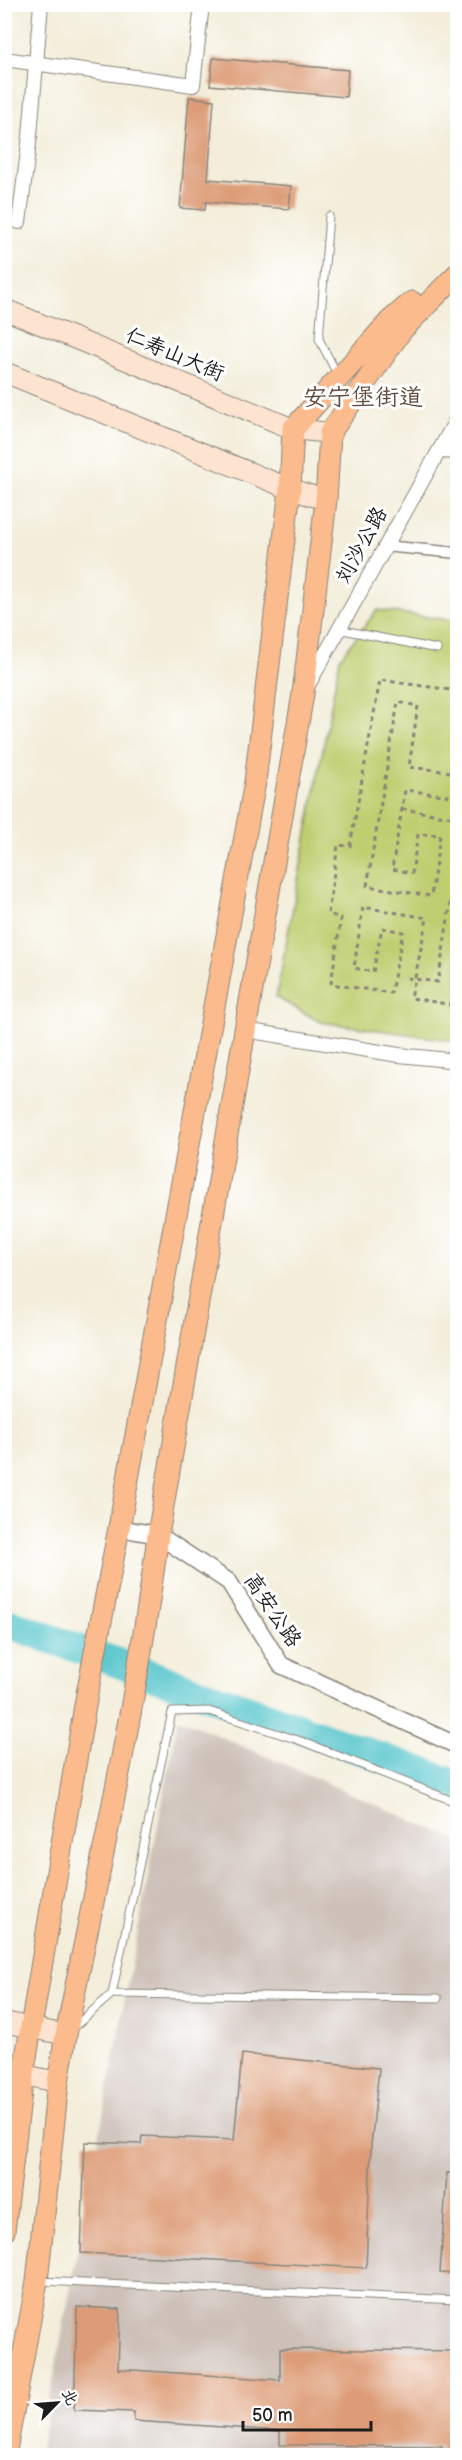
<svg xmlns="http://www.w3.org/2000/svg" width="462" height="2460" viewBox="0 0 462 2460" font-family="'Balsamiq Sans','LXGW WenKai TC',sans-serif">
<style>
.industrial{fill:#cec1b9}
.green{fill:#bfce70;stroke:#6e7546;stroke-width:1.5}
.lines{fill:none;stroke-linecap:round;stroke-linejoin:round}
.river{stroke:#58c6cc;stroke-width:30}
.building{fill:#dd9c77}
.service-casing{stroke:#88847a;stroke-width:9}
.pedestrian-casing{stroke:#88847a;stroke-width:13}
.minor-casing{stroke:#88847a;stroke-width:16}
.tertiary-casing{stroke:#88847a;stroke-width:19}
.secondary-casing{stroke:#88847a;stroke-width:22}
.primary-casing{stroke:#88847a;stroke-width:23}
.path{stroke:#88847a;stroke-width:3;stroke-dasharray:4.5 4.5;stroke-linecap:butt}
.service{stroke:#fff;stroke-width:7}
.pedestrian{stroke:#fff;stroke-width:10}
.minor{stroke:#fff;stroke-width:14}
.tertiary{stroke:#fff;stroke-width:16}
.secondary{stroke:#fde4d1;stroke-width:20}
.primary{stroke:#fbbb8d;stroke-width:21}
.labels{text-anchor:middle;stroke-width:6;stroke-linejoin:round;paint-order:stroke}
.street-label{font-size:21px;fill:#1c1c1c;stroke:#fff}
.quarter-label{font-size:24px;fill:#60493c;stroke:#fff}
</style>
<rect width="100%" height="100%" fill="#fff"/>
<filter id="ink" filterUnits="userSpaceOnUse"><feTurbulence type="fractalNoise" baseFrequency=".0167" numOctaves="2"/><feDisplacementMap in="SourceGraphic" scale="12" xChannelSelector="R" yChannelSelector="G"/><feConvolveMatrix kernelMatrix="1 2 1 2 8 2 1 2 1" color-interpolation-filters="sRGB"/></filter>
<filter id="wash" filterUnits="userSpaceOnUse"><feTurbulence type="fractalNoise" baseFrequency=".008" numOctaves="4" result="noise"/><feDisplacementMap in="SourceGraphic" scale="24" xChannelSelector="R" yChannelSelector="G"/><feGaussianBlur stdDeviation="1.35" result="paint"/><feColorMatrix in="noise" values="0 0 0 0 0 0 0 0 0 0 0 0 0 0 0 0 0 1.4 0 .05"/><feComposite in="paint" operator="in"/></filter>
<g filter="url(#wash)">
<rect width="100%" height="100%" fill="#f3edd9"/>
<!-- industrial -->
<path class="industrial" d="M178,1718L457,1840V2455L39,2456Z
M5,2072L23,2075L5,2199Z"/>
<!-- green -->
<path class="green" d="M377,610L457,621V1041L320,1022L276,997L340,658Z"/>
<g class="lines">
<!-- river -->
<path class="river" d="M4,1622L458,1785"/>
</g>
<g id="blocks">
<!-- building -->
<path class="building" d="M213,58L348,70L346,97L210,85Z
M189,97L214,100L208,179L291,186L289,209L206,202L205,210L180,208Z
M242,2054L379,2068L371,2146L366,2268L81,2253L85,2142L141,2144L142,2136L234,2140Z
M447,2173H458V2274L440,2273Z
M77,2307L120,2309L118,2369L280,2380V2349L458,2351V2456H442V2446L280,2445V2431L134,2421V2412L74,2410Z"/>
</g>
</g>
<g filter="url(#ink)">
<use href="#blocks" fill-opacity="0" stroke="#88847a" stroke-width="1.5"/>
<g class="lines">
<!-- service casing -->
<g class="service-casing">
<path id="service" d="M329,216L319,339L338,376
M338,629L437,649
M112,1994L172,1712L209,1711L301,1741L458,1803
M74,2027L112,1994L438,1998
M40,2281L458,2300"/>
</g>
<!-- pedestrian casing -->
<g class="pedestrian-casing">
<path id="pedestrian" d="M384,546L458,553"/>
</g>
<!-- minor casing -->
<g class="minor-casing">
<path id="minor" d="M4,59L193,85L202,4
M19,222L30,135L41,4
M439,451L458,452
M308,685L458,417
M245,1030L399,1055L458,1061"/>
</g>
<!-- tertiary casing -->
<g class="tertiary-casing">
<path id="tertiary" d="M119,1528L158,1535L229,1582L281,1665L458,1746"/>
</g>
<!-- secondary casing -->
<g class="secondary-casing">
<path id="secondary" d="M4,309L293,429L330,433
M4,372L290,489L326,500
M4,2022L66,2035
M4,2071L58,2082"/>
</g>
<!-- primary casing -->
<g class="primary-casing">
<path id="primary" d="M4,2231L23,2075L87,1694L119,1528L255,782L290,489L293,429L390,321L412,302
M5,2456L37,2281L58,2082L66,2035C99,1869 137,1703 158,1535L303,694L326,500L330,433L402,330L458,273"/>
</g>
<!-- path -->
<path class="path" d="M458,691L380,680L350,846L338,845L328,914L341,918L331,984L391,993L403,932L382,928L373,972L354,968L363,907L427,918L411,998L458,1006
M458,728L451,772L409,767L418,706L398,702L367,886L431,896L440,835L418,834L412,873L392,869L405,790L458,797
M402,809L458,818
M407,978L438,982L458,856"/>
<!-- service -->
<use href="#service" class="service"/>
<!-- pedestrian -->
<use href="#pedestrian" class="pedestrian"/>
<!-- minor -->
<use href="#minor" class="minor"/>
<!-- tertiary -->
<use href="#tertiary" class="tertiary"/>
<!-- secondary -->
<use href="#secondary" class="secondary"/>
<!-- primary -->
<use href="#primary" class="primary"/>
</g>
</g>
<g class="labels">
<!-- street labels -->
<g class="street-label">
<text transform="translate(175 354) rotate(23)" y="7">仁寿山大街</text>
<text transform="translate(361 545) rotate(-61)" y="7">刘沙公路</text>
<text transform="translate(273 1610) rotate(56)" y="7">高安公路</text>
</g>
<!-- quarter labels -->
<g class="quarter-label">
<text x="363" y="405">安宁堡街道</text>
</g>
</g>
<!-- margin -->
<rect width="462" height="2460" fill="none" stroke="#fff" stroke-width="24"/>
<!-- north arrow -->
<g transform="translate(57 2403) rotate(65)" stroke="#ffffff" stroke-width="4.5" paint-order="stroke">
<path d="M0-4.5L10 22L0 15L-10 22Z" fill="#1c1c1c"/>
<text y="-9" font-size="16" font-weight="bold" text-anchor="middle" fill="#1c1c1c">北</text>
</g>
<!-- scale -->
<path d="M243 2421v9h128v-9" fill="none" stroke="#1c1c1c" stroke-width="3"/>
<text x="252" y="2421" font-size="18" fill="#1c1c1c" stroke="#ffffff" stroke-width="4.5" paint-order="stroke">50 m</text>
</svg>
